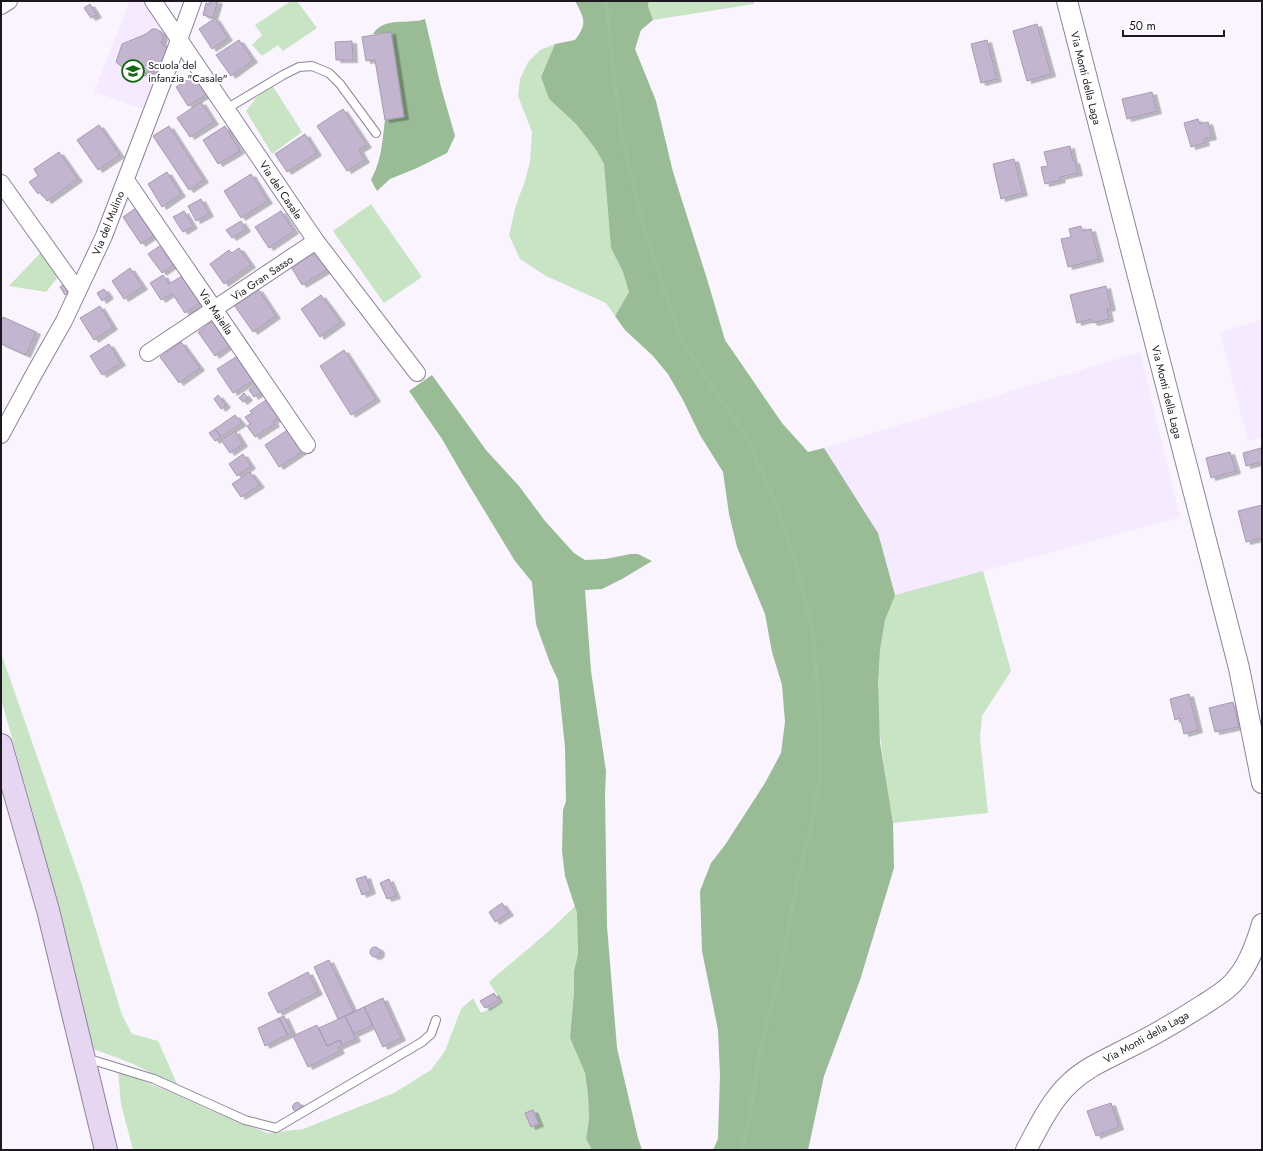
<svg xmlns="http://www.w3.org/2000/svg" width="1263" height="1151" viewBox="0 0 1263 1151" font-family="Jost,sans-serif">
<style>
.built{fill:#f5eaff}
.green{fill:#c8e4c5}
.forest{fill:#99bb95}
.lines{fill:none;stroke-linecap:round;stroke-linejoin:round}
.stream{stroke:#9cbf98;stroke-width:4}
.building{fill:#c3b5cf;stroke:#a79ab3;filter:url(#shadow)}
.service-casing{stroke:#8f829a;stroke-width:10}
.minor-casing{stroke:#8f829a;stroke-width:18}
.tertiary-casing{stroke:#8f829a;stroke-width:22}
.secondary-casing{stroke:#8f829a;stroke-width:24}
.service{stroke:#fff;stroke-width:8}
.minor{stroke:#fff;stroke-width:16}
.tertiary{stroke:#fff;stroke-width:20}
.secondary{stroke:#e6d6f1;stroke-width:22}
.labels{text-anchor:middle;stroke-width:4;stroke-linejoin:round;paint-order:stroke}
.poi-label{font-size:11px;fill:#1c1720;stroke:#fff;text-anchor:start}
.street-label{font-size:11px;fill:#1c1720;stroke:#fff}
</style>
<defs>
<filter id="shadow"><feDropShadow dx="4.5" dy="2.5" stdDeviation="0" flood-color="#0004"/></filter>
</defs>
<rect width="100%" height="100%" fill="#f9f4fe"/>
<!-- built -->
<path class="built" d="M130,1H149L177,42L149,111L94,92Z
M1262,320V437L1248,441L1220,332Z
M1140,352L1180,517L895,595L878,533L824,448Z"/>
<!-- green -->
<path class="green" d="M291,1H297L317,28L283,51L278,45L262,56L252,45L262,35L255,25Z
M649,1H754V4L653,20L648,6Z
M555,44L541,77L549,99L576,124L595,148L604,164L611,248L623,272L629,292L615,316L606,303L546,276L520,259L509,235L516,205L525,181L530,162L532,132L518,96L520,79L528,62L540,50Z
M272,85L302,132L272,154L246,111L262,90Z
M371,204L422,277L384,303L333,231Z
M45,248L62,272L46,292L9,286Z
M983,571L1011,671L982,716L980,738L988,813L893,823C883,761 868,683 885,621C887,612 891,604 895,595Z
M1,653L84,891L122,1015L132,1034L158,1041L178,1086L131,1063L93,1049L33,813L1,699Z
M575,906L577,913L578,954L574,971V992L570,1038L585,1073L588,1095L589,1119L586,1139L592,1150H133L121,1104L118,1071L168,1091L214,1112L267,1133L303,1129L394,1093L431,1070L445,1051L461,1009L473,998L481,1013L502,1003L489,982C518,957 549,933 575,906Z"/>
<!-- forest -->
<path class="forest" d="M575,1H649L648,6L653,20L641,30L635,49L656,101L673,172L707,279L725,340L782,423L808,452L824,448L878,533L895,595L885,620L880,649L878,682L880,743L893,823L894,868L860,980L824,1076L808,1150H713L718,1139L720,1075L718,1030L702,951L700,891L711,863L725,845L765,783L781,753L785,722L782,685L772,652L765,614L737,547L729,514L723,472L700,435L683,400L668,374L653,356L625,330L615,316L629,292L623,272L611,248L604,164L595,148L576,124L549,99L541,77L555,44L575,40C588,23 584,18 575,1Z
M425,19L441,87L455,136L447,153L417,168L390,179L377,191L371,180C382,159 382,143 385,120L404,116L391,33L373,34C384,16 408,25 425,19Z
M432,375L486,450L519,486L545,521L574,553L585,560L605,559L631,554H638L652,561L622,579L602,589L585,590L591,671L606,771L605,794L607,926L617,1048L638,1138L642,1150H592L586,1139L589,1119L588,1095L585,1073L570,1038L574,992V971L578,954L577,913L565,876L562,851L563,810L566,801L565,747L558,680L550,663L536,624L532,582L515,561L461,472L442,439L409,391Z"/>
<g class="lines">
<!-- stream -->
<path class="stream" d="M607,1L609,36L622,137L647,238L662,285L682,340L703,374L746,435L774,499L794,558L813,634L819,710L820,775L812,824L797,882L782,963L760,1049L751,1109L742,1150"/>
</g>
<!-- building -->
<path class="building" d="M210,1H218L213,18L203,15L206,3L209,4Z
M90,4L97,15L91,18L84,8Z
M215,18L228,38L212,49L199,29Z
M1037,24L1051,74L1027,81L1013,31Z
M152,29H156L161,32L163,37L161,43L168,50L160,70L131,75L116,62L122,44L146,34Z
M391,32L404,117L385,120L375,60L366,61L362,37Z
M239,40L253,60L231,76L216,55Z
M987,40L997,79L981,83L971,44Z
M352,41L353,60H336L335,42Z
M195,75L207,94L188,106L176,87Z
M1152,92L1157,111L1127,119L1122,99Z
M201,102L214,122L190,137L177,118Z
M343,109L367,145L359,150L365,160L347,171L317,126Z
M1198,119L1200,124L1208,122L1212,137L1204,139L1205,143L1191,147L1184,123Z
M99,125L120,155L98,170L77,140Z
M169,126L204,180L189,190L153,136Z
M225,126L240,151L218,164L203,140Z
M305,134L317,153L287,172L275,154Z
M1070,146L1073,161H1075L1078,173L1060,177L1061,180L1045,184L1041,167L1048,166L1044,152Z
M59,152L78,179L47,201L40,192L38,194L29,182L38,176L34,169Z
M1014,159L1023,193L1001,199L993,164Z
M167,172L181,194L162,207L148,184Z
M251,174L268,201L241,218L224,191Z
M201,199L209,214L196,221L188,206Z
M139,206L157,233L141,244L123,217Z
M184,211L193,226L183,232L173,217Z
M281,211L294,231L269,248L255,227Z
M241,221L246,229L232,238L226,230Z
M1081,226L1082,231L1091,229L1099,259L1068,267L1061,239L1071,237L1069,229Z
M164,243L178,262L162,273L148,254Z
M239,248L251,265L224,284L210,264L229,250L232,253Z
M315,250L327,270L302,285L290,265Z
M130,268L143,287L124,299L112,281Z
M185,274L203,301L185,313L172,293L161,300L150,283L163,275L169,284Z
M67,282L74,292L69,295L68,293L65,295L60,287Z
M1106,286L1111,308L1107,309L1109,319L1093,323L1091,319L1077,323L1070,295Z
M104,289L109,296L102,301L97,293Z
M258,289L276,316L253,332L234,305Z
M321,295L341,322L320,337L301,309Z
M100,306L113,327L94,340L80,318Z
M3,317L36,332L26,355L1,344V321Z
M217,318L234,342L215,356L198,332Z
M181,342L200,368L179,383L160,357Z
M109,344L121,363L102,375L90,356Z
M344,350L376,399L351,415L320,366Z
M239,355L255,379L233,393L217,369Z
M261,381L266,389L254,397L249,390Z
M244,393L248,398L243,402L239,398Z
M218,395L226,405L221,409L214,399Z
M269,398L281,416L273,421L275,424L255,437L247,426L250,424L245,417L252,413L250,411Z
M235,415L242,423L221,437L215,429Z
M215,429L221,437L215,441L209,433Z
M289,429L303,451L279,467L265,445Z
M235,431L243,444L230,453L221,440Z
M1261,448L1262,462L1246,466L1243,453Z
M1230,452L1236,471L1211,478L1206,458Z
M243,454L251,466L237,476L229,464Z
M250,472L260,485L241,497L232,484Z
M1262,505V538L1246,542L1238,511Z
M1189,694L1198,730L1184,734L1180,718L1175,720L1170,699Z
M1233,702L1239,727L1215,732L1209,708Z
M366,876L371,891L362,895L356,879Z
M389,879L396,896L387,899L380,883Z
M502,903L509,913L495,922L489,912Z
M370 952a5 5 0 1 1 10 0a5 5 0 1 1-10 0Z
M329,960L354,1012L338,1019L314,967Z
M308,972L318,992L278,1013L268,993Z
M494,993L498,1000L485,1008L480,1001Z
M383,998L401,1038L383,1047L364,1007Z
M364,1007L373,1025L354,1034L345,1016Z
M284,1016L292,1033L288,1035L279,1018Z
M345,1016L356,1039L342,1045L340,1040L327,1046L319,1028Z
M279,1018L288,1035L265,1046L258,1028Z
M317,1025L327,1046L340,1040L342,1045L338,1047L340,1051L308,1067L293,1036Z
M292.5 1107a4.5 4.5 0 1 1 9 0a4.5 4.5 0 1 1-9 0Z
M1111,1103L1119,1127L1096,1136L1087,1111Z
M533,1110L539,1124L531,1127L525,1113Z"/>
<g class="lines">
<!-- service casing -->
<g class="service-casing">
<path id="service" d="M226,109L283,75L299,67L312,66L329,73L340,84L376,133
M86,1058L154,1079L245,1120L276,1128L422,1042L431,1034L436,1020"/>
</g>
<!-- minor casing -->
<g class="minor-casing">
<path id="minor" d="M153,1L316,241L417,373
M1,6L9,1
M126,180L307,445
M1,183L78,291
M148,353L316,241
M1,435L34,374L64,321L104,236L179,40L193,1"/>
</g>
<!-- tertiary casing -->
<g class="tertiary-casing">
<path id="tertiary" d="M1067,1L1239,668L1262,783
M1026,1150C1039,1126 1051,1100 1071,1082C1087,1067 1107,1059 1126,1049C1153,1036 1178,1021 1203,1005C1217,996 1231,988 1240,974C1251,959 1257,941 1262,924"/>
</g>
<!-- secondary casing -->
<g class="secondary-casing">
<path id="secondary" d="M1,745L48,910L106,1150"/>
</g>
<!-- service -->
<use href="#service" class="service"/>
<!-- minor -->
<use href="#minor" class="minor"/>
<!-- tertiary -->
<use href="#tertiary" class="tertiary"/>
<!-- secondary -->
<use href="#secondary" class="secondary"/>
</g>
<!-- icons -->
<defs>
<g id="school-ring" transform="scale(1.15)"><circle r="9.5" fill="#fff" stroke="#126910" stroke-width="1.5"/><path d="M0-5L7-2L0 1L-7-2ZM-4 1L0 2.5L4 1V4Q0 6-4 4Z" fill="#126910"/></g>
</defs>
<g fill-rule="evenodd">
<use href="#school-ring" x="133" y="71"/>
</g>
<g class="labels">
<!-- poi labels -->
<g class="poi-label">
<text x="148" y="69">Scuola del<tspan x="148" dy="13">infanzia "Casale"</tspan></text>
</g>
<!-- street labels -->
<g class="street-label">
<text transform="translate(1086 78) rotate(76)" y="4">Via Monti della Laga</text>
<text transform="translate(281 190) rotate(56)" y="4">Via del Casale</text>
<text transform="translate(108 223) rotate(-68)" y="4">Via del Mulino</text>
<text transform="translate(262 278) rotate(-34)" y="4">Via Gran Sasso</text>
<text transform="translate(216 312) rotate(56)" y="4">Via Maiella</text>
<text transform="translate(1167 392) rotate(76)" y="4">Via Monti della Laga</text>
<text transform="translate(1146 1037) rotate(-29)" y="4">Via Monti della Laga</text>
</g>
</g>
<!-- border -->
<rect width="1263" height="1151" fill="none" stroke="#1c1720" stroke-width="4"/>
<!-- scale -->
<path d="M1123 30v6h101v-6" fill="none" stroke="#1c1720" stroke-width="2"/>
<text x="1129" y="30" font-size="12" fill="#1c1720" stroke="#ffffff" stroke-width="3" paint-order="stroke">50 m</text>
</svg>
